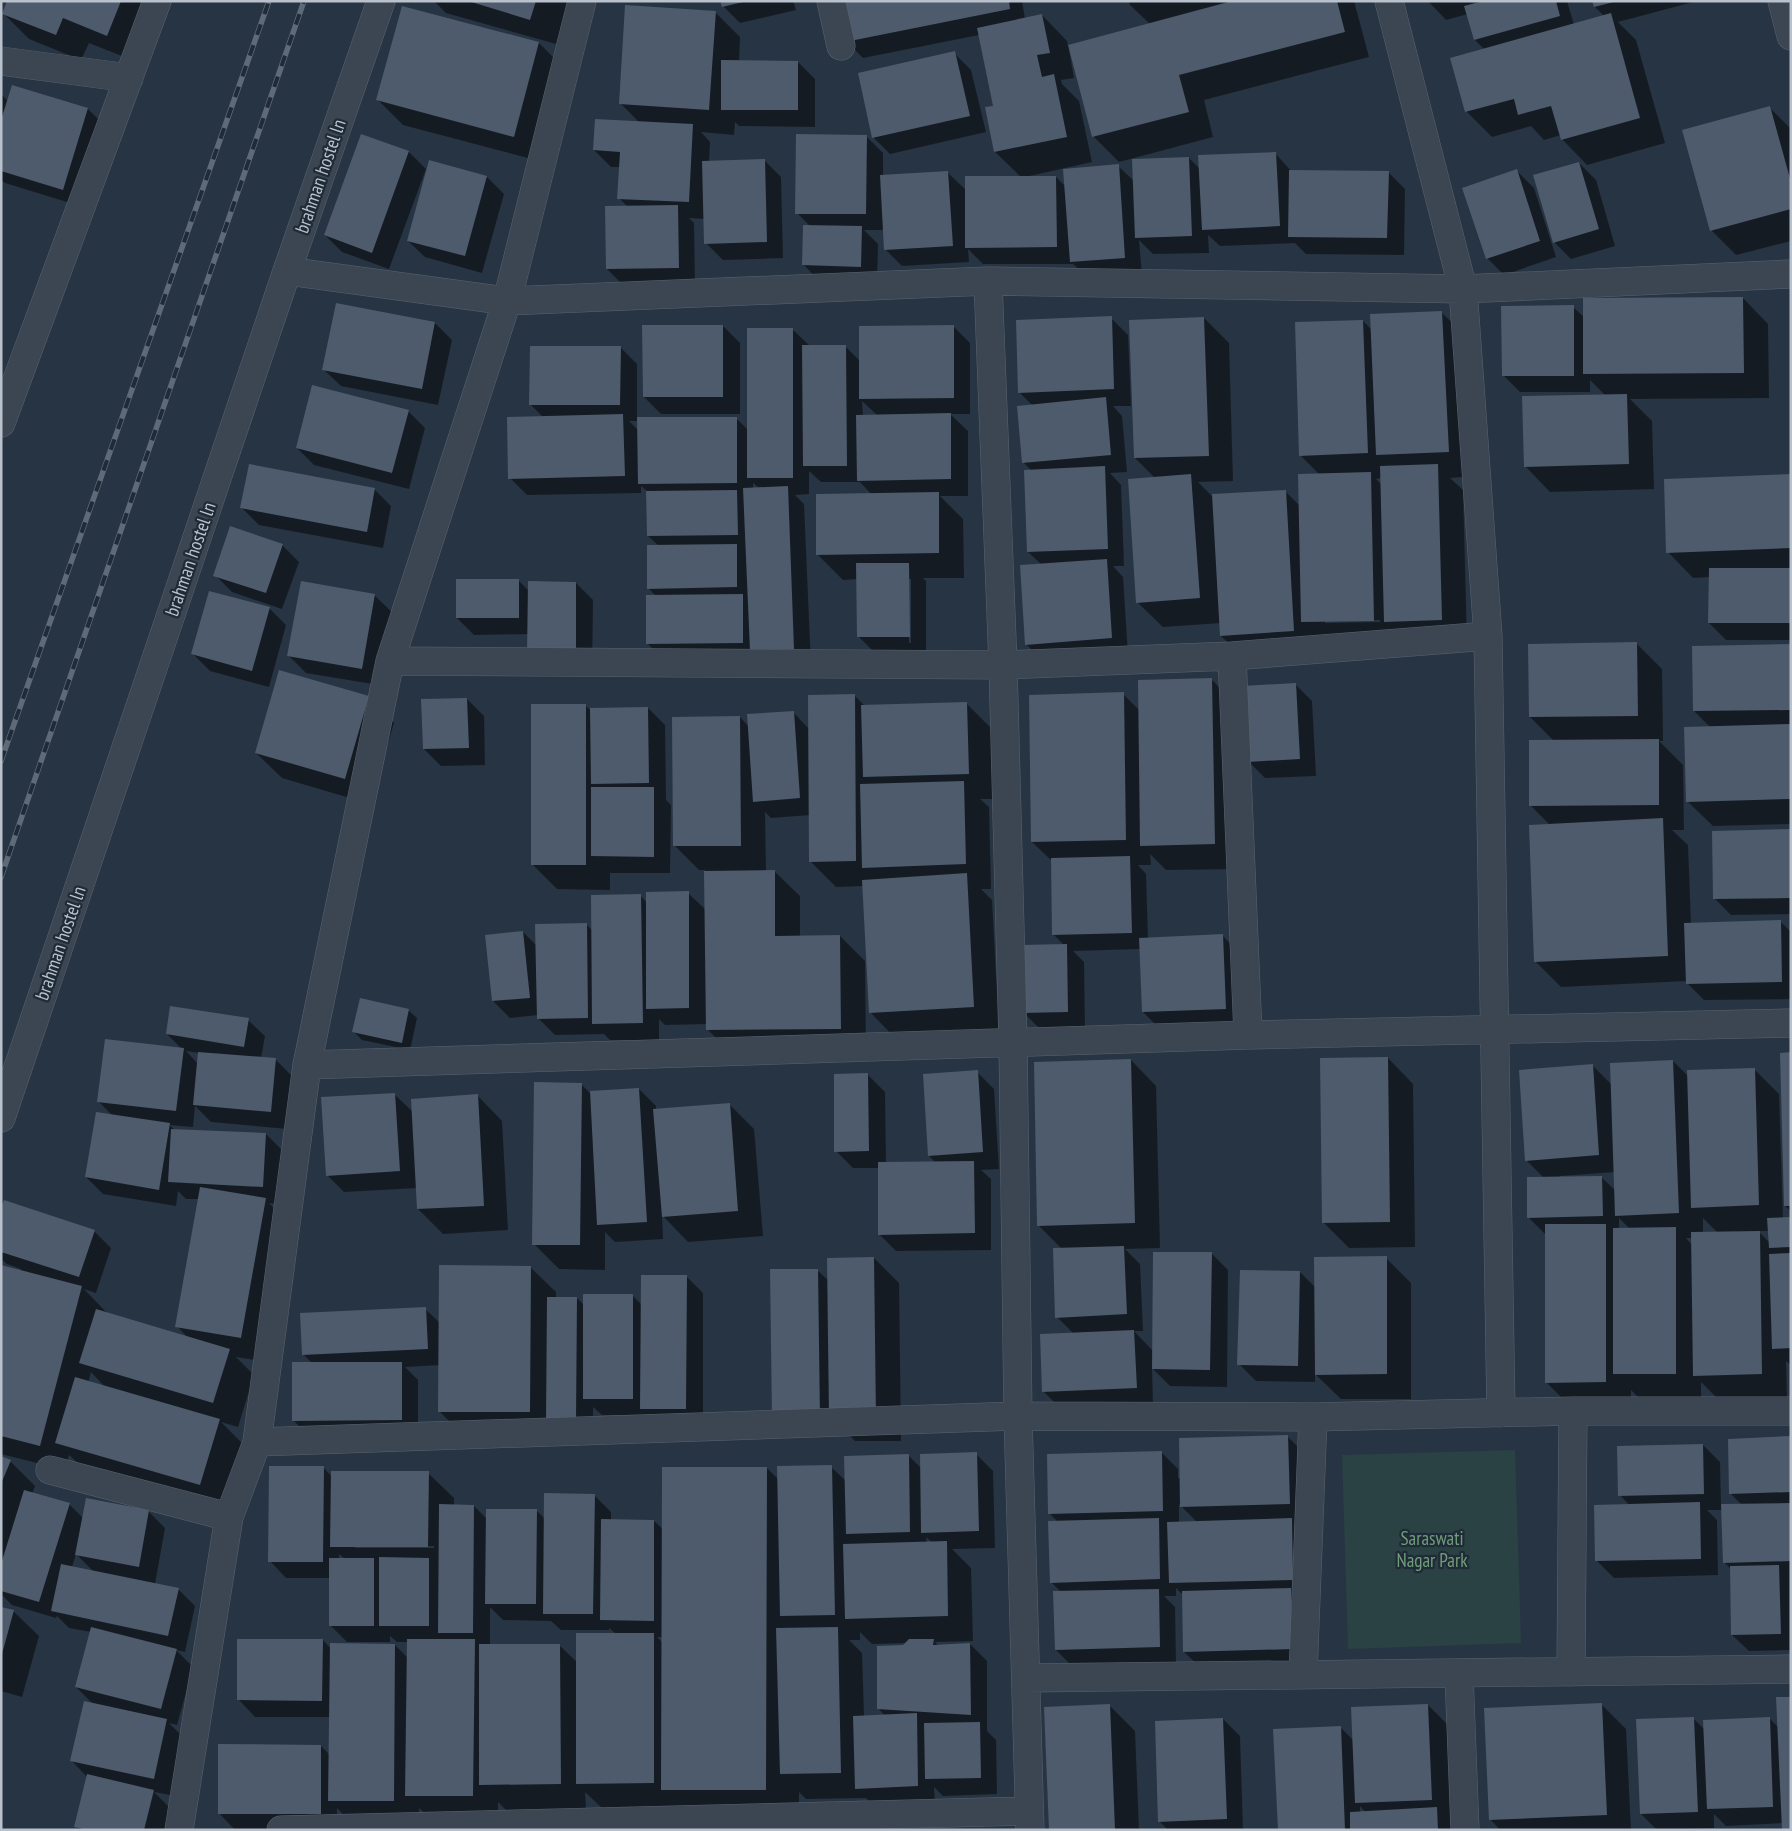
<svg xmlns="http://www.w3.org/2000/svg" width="1792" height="1831" viewBox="0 0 1792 1831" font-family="'PT Sans Narrow',sans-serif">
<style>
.green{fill:#2a4244}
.shadow{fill:#0007;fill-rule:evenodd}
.building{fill:#4e5b6c}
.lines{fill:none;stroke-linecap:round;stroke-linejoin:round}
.street-casing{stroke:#5a6470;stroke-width:29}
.street{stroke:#3c4653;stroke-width:28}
.rail-casing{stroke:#5e6a7a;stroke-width:5.5}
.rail{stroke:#202b38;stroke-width:4;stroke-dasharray:11;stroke-linecap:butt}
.labels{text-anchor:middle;stroke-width:4.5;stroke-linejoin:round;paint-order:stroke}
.street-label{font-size:19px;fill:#b9c1cc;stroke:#202b38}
.park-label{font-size:19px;fill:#719d7a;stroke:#202b38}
</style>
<rect width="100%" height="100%" fill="#273443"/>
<!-- green -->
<path class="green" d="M1515,1450L1521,1643L1348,1649L1342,1455Z"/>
<!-- shadow -->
<path class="shadow" d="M9,1H156L132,60L89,43L81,60L29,39L4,14Z
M434,1H568L556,44L446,13Z
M722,1H793L796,10L740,23L723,6Z
M846,1H1022L1025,19L1042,15L1067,41L1068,46L1150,24L1130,5L1129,1H1354L1369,57L1204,100L1213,137L1119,162L1094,137L1071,50H1069L1074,78L1061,80L1062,84L1079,101L1092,162L1025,177H1056L1066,187L1118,166L1135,182L1189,158L1200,169L1275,153L1292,172H1388L1405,189L1404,255L1306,254L1295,243L1220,246L1208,235L1209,253L1153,254L1139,240L1142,275L1088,278L1073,264H983L968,249L969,262L902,266L885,249L884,230H864L878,244L877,283L820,282L804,265L810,226L797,213L866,136L883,153V176L947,172L967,191L1021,177L995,152L994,107L979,35L863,58L846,41Z
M1428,1H1567L1574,25L1604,16L1595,7L1593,1H1697L1618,22L1636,40L1665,143L1587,165L1562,139L1561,135L1544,140L1531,126L1492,137L1466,111L1485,50L1475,40L1468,14L1446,20Z
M715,12L740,37L739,62H798L815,79V127L739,126L735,122L734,135L701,132L710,142L709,162L764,160L781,177L783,258L723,260L706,243L705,219L689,218L694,223L695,284L624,286L607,269L628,207L619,198L620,167H611L594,150L639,122L620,103Z
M539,43L564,68L539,161L403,125L378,100Z
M954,53L971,70L986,132L890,154L873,137Z
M13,86L88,109L105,126L80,206L5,183L1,180V94L8,101Z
M1770,108L1791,129V241L1736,255L1711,230Z
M361,136L409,152L426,169L389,269L342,252L325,235Z
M430,162L487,177L504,194L482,273L425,257L408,241Z
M1579,163L1596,180L1615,246L1571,259L1554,242Z
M1517,171L1534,188L1556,257L1504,275L1487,258Z
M1743,298L1768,324L1769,398L1630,399L1652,421L1654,489L1550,492L1525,466L1606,396L1590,380V392H1520L1503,375L1573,307L1584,317Z
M1441,312L1467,337L1473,476L1450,478L1463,490L1467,644L1247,661L1221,636V623L1163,627L1137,602L1155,478L1135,458L1204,318L1229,343L1233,481L1198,482L1212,496L1285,491L1300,506L1320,475L1301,456L1363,321L1372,330ZM1381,478V484L1376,479ZM1380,620V622L1325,623V621Z
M1111,318L1128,335L1131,406H1113L1122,416L1127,472L1110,473L1121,485L1124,566H1113L1123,577L1128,655L1043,661L1026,644L1041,564L1028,552L1032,471L1023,462L1032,405L1019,392Z
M435,323L452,340L438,405L341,386L324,370Z
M723,326L740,343V414H661L644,397Z
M953,326L970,343V414H950L968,431V496H940L963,519L964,578H923L926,581V653H875L858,636V579L843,580L817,554L872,495L860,482H821L809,471V494L795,495L804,504L811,666L664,660L647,643L656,596L648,588L659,546L648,536V492L641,486V493L527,495L510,478L543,417L530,404L620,347L637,364V419L736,418L748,430L792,329L810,346H845L860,361ZM862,401L878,416H863ZM629,421H639V431ZM753,483L759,488L753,489ZM908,579H911V643H909Z
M408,411L425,428L409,489L314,465L297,448Z
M1791,476V640H1726L1709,623L1710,577L1693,578L1668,552Z
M374,489L391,506L383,548L259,525L242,508Z
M282,545L299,562L282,609L232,592L215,575Z
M518,580L529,591L576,583L593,600L592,674L529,634L474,635L457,618Z
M302,582L375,596L392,612L379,685L306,673L289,656Z
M269,608L286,625L269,687L210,671L193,654Z
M1637,644L1662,669L1663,741H1659L1683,765L1684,830H1672L1688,845L1691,924L1780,921L1791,932V999L1704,1000L1687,983V981L1561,987L1536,962L1550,825L1530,805L1554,741L1530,717Z
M1791,646V824L1713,826L1687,801L1711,728L1694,711Z
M1212,680L1237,705L1240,869L1166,870L1150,854L1151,865H1138L1146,874L1148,939L1223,936L1239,953L1242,1025L1160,1029L1143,1012L1140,949L1073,951L1084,962L1085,1029H1040L1023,1012L1064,945L1053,934L1052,861L1032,842L1123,694L1139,710Z
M1295,684L1312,701L1316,776L1265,778L1248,761Z
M854,695L865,706L966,703L992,729L993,799H980L989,807L991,889H981L992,900L999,1031L895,1038L870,1012L863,886L836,887L811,862L810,815L771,818L765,812L766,871H774L800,896V936H840L865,961L866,1053L732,1054L707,1029V1024L665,1025L659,1019V1040H610L604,1034L555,1035L538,1018V1015L510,1018L493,1001L523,932L537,946L586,924L592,930L640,895L647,903L688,893L706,910L705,870H699L674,845L740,717L749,727L793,712L809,729Z
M369,697L394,723L370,804L282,778L256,753Z
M467,699L484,716L485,765L441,766L424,749Z
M586,706L589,709L648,708L665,725L666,800L671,805L670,873H610V890L557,889L532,864Z
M1791,830V914L1731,915L1714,898Z
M408,1010L417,1018L410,1050L362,1040L354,1032Z
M248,1020L265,1036L261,1058L275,1059L292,1076L288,1129L211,1122L195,1106L193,1127L169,1125L175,1130L266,1134L283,1151L280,1204L269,1203L291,1225L266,1362L236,1357L254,1375L238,1427L221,1422L244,1445L225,1509L82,1467L69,1455L65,1470L1,1454V1266L20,1271L21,1269L7,1264L1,1259V1212L94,1231L111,1248L96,1293L84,1289L107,1313L188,1338L177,1326L199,1199H186L178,1191L176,1206L103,1194L86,1177L113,1116L99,1102L182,1049L167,1034ZM186,1051L199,1053L198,1064ZM91,1372L106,1388L88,1383Z
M1791,1053V1211L1785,1206Z
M1388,1058L1413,1084L1415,1247L1349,1248L1323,1222Z
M1131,1060L1156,1086L1160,1248L1125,1249L1140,1264L1143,1331H1134L1153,1351L1211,1253L1228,1270L1227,1387L1170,1386L1152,1368L1153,1404L1060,1408L1043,1391L1074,1334L1057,1317L1062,1249L1038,1225Z
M1673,1061L1689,1077L1754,1069L1779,1094L1783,1218H1791V1365L1786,1361L1787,1399L1720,1401L1701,1382V1399H1640L1631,1390V1407H1571L1546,1382L1545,1234L1528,1217L1544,1178L1526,1160L1593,1066L1612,1085ZM1615,1172L1616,1191L1601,1177L1560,1178V1176ZM1619,1218L1630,1229H1619ZM1703,1218L1718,1233H1703ZM1758,1231H1769L1770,1243ZM1686,1238H1692V1245Z
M977,1072L994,1089L999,1169L981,1170L991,1179V1250L896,1251L879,1234V1168H853L836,1151L868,1075L885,1092L886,1164L936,1163L929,1156Z
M581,1084L592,1095L639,1089L656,1106V1110L729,1104L754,1129L763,1236L688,1242L662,1215L663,1239L615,1242L605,1232V1270L559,1269L534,1244Z
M394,1094L413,1112L477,1095L502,1121L508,1230L443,1234L418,1209L417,1188L344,1192L327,1175Z
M874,1258L899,1283L901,1441H855L836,1422L790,1435L817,1270L829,1281Z
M1386,1258L1411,1283V1399H1341L1315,1374V1382L1256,1381L1239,1364L1300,1272L1315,1287Z
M530,1267L556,1292V1298H577L585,1306L632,1295L642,1305L686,1276L703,1293V1425L648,1415H602L593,1407V1438L465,1437L439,1411L440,1365L405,1367L418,1380V1436L310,1437L293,1420L312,1363L303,1354L425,1309L440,1323Z
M1288,1437L1313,1462L1309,1665L1201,1668L1184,1652L1183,1595L1176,1588V1596H1164L1175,1607L1176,1664L1073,1667L1056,1650L1061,1592L1051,1582L1058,1522L1050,1514L1161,1452L1178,1469V1478H1181ZM1179,1504L1197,1522L1179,1523Z
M1791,1438V1650L1749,1651L1732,1635L1731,1569L1724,1562L1723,1510H1707L1717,1520L1718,1575L1614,1578L1597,1561L1629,1505L1620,1495L1703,1445L1720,1462L1721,1505H1742L1730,1493Z
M976,1454L993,1471L995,1548L952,1549L971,1568L973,1641L935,1642L939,1646L970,1644L987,1661V1731L996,1740L997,1794L943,1796L934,1787L935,1803L873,1805L866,1798L806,1799L799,1792V1822L696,1823L678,1805V1808L603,1809L585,1792L586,1809L506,1810L498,1802V1821L432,1820L419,1808V1826H354L337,1808V1830H235L219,1813L321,1746L330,1755V1717H255L239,1700L323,1640L331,1649L395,1645L408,1658V1642H397L390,1636V1642H347L330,1625L331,1578H286L270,1561L323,1467L332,1477L428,1473L454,1498V1506H474L487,1519L536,1510L545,1519L594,1495L611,1512V1521H654L664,1530L767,1468L779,1480L831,1467L846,1481L908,1455L921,1468ZM926,1537L933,1543H927ZM355,1546H434V1548H355ZM339,1554L345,1559H339ZM490,1607L503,1620L551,1621L561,1630H609V1628L616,1634L578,1663L559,1645L490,1646ZM860,1632L872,1644L907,1643L903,1646L879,1709L885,1716H864L862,1653L849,1640H860ZM657,1637H663V1643Z
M1,1458L10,1461L35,1486L32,1494L69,1504L83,1518L148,1511L165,1528L155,1584L178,1589L195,1606L185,1652L176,1650L193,1667L177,1725L169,1723L183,1737L170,1795L154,1792L170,1808L165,1830H79L75,1826L87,1777L72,1761L93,1704L76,1687L91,1632L69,1628L57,1616L56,1618L12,1605L1,1594ZM76,1554L93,1571L72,1567Z
M1,1608L13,1611L39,1636L22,1697L1,1691Z
M1601,1704L1626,1729L1631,1830H1500L1490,1819Z
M1109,1705L1135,1731L1139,1830H1051Z
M1428,1705L1453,1730L1458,1830H1279L1340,1727L1353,1740ZM1360,1806L1365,1812H1360Z
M1693,1718L1705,1730L1769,1718L1779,1728L1783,1823L1726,1826L1714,1814V1828L1657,1830L1641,1814Z
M1223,1719L1240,1736L1243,1830H1168L1160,1822Z"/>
<!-- building -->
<path class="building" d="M7,1H121L107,36L63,18L56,35L2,14Z
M468,1H536L530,20Z
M720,1H743V2L722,7Z
M839,1H1009L1010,9L845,42Z
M1232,1H1337L1345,32L1179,75L1189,112L1092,137L1068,45Z
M1483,1H1556L1560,16L1474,40L1464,6Z
M1592,1H1614V2L1594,7Z
M625,5L716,11L709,110L619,104Z
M402,6L539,42L514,137L376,100Z
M1611,13L1640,118L1561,140L1551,106L1518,115L1514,99L1465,112L1450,58Z
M1042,14L1050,53L1037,55L1042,77L1054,74L1067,137L994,152L985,107L993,106L977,28Z
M955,51L970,116L872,138L858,73Z
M721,60L798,61V110H721Z
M12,85L88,108L63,190L1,171V120Z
M1770,106L1791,182V209L1710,231L1682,130Z
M595,119L693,124L689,202L617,199L620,152L593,150Z
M361,134L409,151L372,253L324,235Z
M796,134L867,135L866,214H795Z
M1276,152L1280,226L1202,230L1198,155Z
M1189,157L1192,236L1135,238L1132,159Z
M765,159L767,242L704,244L702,161Z
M429,160L487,176L465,256L407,241Z
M1579,162L1599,229L1553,243L1533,175Z
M1119,164L1125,258L1070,262L1063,169Z
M1517,169L1540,241L1486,259L1462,188Z
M1289,170L1389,171L1387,238L1288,237Z
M948,171L953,246L884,250L880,175Z
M965,176H1056L1057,247L965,248Z
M678,205L679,268L606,269L605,206Z
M803,225L862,226L861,267L802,265Z
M1743,297L1744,373L1583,374V298Z
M336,303L435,322L422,389L322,370Z
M1574,305V376H1502L1501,306Z
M1442,311L1449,452L1376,455L1370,314Z
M1112,316L1114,389L1018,393L1016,320Z
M1204,317L1209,456L1134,458L1129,320Z
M1363,320L1368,453L1299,456L1295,322Z
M642,325H723V397H643Z
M954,325V398L859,399V326Z
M747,328H793V478H747Z
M802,345H846L847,466H803Z
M530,346H621L620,405H529Z
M312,385L409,410L392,473L296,448Z
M1627,394L1629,464L1524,467L1522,396Z
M1106,397L1111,455L1022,463L1017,406Z
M951,413V479L857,481L856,415Z
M623,414L625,476L508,479L507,417Z
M637,417H737V483L638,484Z
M249,464L375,488L367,532L240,508Z
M1438,464L1442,620L1384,622L1380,466Z
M1105,466L1108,549L1027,552L1024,470Z
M1371,472L1374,621L1301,622L1298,474Z
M1191,474L1200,598L1136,603L1128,479Z
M1791,474V548L1666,553L1664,479Z
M788,486L794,649L750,651L743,488Z
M737,490L738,535L647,536L646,491Z
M1286,490L1294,631L1220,636L1212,494Z
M939,492V553L816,555V494Z
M230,526L283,544L266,593L213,576Z
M737,544V587L647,589V545Z
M1107,559L1112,638L1025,645L1020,565Z
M856,563H909L910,637H857Z
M1709,568H1791V623H1708Z
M456,579H519V618H456Z
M301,581L375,594L362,669L287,656Z
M528,581L576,582V657L527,656Z
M209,591L270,607L252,671L191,654Z
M743,594V643L646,644V595Z
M1637,642L1638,716L1529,717L1528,644Z
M1791,644V710L1693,711L1692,646Z
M279,670L369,696L345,779L255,753Z
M1212,678L1215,844L1140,846L1138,680Z
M1296,683L1300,759L1247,762L1242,686Z
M1124,692L1126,840L1031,842L1029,695Z
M855,694L856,861L809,862L808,695Z
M467,698L469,748L423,749L421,699Z
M967,702L969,774L863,777L861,705Z
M531,704H586V865H531Z
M648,707L649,783L591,784L590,708Z
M794,711L800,798L753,802L747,714Z
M740,716L741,846H673L672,717Z
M1791,724V799L1686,802L1684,727Z
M1659,739V805L1529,806V740Z
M964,781L966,864L862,868L860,784Z
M591,787H654V857L591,856Z
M1663,818L1668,956L1534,962L1529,825Z
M1791,829V898L1713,899L1712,831Z
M1130,856L1132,933L1052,935L1051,858Z
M775,870V936L840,935L841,1029L706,1030L704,871Z
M967,873L974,1007L869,1013L862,880Z
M689,891V1008L646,1009V892Z
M641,894L643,1023L592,1024L591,895Z
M1781,920L1782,982L1686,984L1684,923Z
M587,923L588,1018L537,1019L535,924Z
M523,931L530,998L492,1001L485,935Z
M1223,934L1226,1009L1142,1012L1139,938Z
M1067,944L1068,1012L1021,1013L1020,945Z
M360,998L409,1009L402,1043L352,1032Z
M170,1006L249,1018L244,1047L166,1034Z
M105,1039L184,1048L176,1111L97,1102Z
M198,1052L276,1058L271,1112L193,1105Z
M1791,1052V1206H1784L1780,1053Z
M1388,1057L1390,1222L1322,1223L1320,1058Z
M1131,1059L1135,1223L1037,1226L1034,1062Z
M1673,1060L1679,1213L1615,1216L1610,1063Z
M1593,1064L1599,1155L1525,1161L1519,1070Z
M1755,1068L1759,1205L1691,1208L1687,1070Z
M978,1070L983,1152L928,1156L923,1074Z
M868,1073L869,1151L834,1152V1074Z
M534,1082L582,1083L580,1245H532Z
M639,1088L647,1222L597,1225L590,1091Z
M395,1093L400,1171L326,1176L321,1097Z
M478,1094L484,1206L417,1209L411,1099Z
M730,1103L738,1211L662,1217L653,1109Z
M96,1112L170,1123L159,1190L85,1177Z
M171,1129L266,1133L263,1187L168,1182Z
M974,1161L975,1233L878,1235V1162Z
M1602,1176L1603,1216L1527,1218V1177Z
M200,1187L266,1198L241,1338L175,1327Z
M4,1200L95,1230L79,1277L1,1252V1208Z
M1791,1217V1247L1769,1248L1767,1218Z
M1545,1224H1606V1382L1545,1383Z
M1676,1227V1374H1613V1228Z
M1760,1231L1762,1374L1693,1376L1691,1232Z
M1124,1246L1127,1314L1055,1318L1053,1248Z
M1153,1252H1212L1210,1370L1152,1369Z
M1791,1253V1348L1772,1349L1769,1254Z
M1387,1256V1374L1315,1375L1314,1257Z
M874,1257L876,1416L829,1417L827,1258Z
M1,1265L82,1286L40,1446L1,1436Z
M439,1265L531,1266L530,1412H438Z
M770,1269H818L820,1418L772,1419Z
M1240,1270L1300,1271L1298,1366L1237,1365Z
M641,1275H687L686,1409H640Z
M583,1294H633V1399H583Z
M547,1297H577L576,1421H546Z
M426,1307L428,1349L302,1355L300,1313Z
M96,1309L230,1349L213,1403L79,1363Z
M1134,1330L1137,1388L1042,1392L1040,1334Z
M292,1362H402V1420L292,1421Z
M75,1377L220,1419L200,1485L55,1443Z
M1288,1435L1290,1504L1180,1507L1179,1438Z
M1791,1436V1492L1729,1494L1728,1439Z
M1703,1444L1704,1494L1618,1496L1617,1446Z
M1162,1451L1163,1511L1048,1514L1047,1454Z
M977,1452L979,1531L921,1533L920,1454Z
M909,1454L910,1532L846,1534L844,1456Z
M1,1456L11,1460L1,1484Z
M832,1465L835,1615L780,1616L777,1466Z
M269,1466H324L323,1562H268Z
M662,1467H767L766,1790H661Z
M331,1471H429L428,1547H330Z
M24,1490L70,1503L39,1602L1,1591V1564Z
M544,1493L595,1494L593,1614H543Z
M86,1498L149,1510L139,1567L75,1555Z
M1700,1502L1701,1559L1595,1561L1594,1505Z
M1791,1503V1561L1723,1563L1721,1504Z
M439,1504L474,1505L473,1633H438Z
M486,1509H537L536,1604H485Z
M1159,1518L1160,1579L1050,1583L1048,1521Z
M1292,1518L1293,1580L1169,1583L1167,1522Z
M601,1519L654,1520V1621L600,1620Z
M947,1541L948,1616L845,1619L843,1544Z
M379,1557L429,1558V1626H379Z
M329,1558H374V1626H329Z
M61,1564L179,1588L168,1636L51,1611Z
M1779,1565L1781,1634L1731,1635L1730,1566Z
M1291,1588L1293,1649L1183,1652L1182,1591Z
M1159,1589L1160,1647L1055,1650L1053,1591Z
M1,1607L14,1610L2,1654H1Z
M91,1627L177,1649L161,1709L75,1687Z
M838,1627L841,1773L780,1774L776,1628Z
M576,1633H654V1783L576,1784Z
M237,1639H323L322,1701L237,1700Z
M407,1639H475L473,1796H405Z
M909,1639H934L933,1645L970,1643L971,1715L877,1709V1646L903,1645Z
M330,1643L395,1644L394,1801H328Z
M479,1644H560L561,1784L479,1785Z
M1776,1697H1791V1830H1782Z
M84,1701L167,1719L154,1779L70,1761Z
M1602,1703L1607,1815L1489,1820L1484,1708Z
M1110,1704L1115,1830H1049L1044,1707Z
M1428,1704L1432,1800L1355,1803L1351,1707Z
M917,1713L918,1786L855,1789L853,1716Z
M1694,1717L1698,1812L1640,1814L1636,1719Z
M1770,1717L1773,1807L1707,1809L1703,1720Z
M1223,1718L1227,1819L1158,1822L1155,1721Z
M980,1722L981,1778L925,1779L924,1723Z
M1341,1726L1345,1830H1278L1273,1729Z
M218,1744L321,1745V1814H218Z
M87,1774L154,1790L144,1830H87L74,1827Z
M1437,1807L1438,1830H1350V1812Z"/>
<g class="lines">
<!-- street casing -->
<g class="street-casing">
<path id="street" d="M831,1L841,46
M1389,1L1463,289L1488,636L1501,1413
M1782,1L1791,36
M1,61L129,78
M287,271L507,301L988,281L1463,289L1791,274
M988,281L1003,665L1013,1042L1018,1416L1030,1830
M1,423L157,1
M1232,656L1248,1035
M390,661L1003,665L1232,656L1488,636
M307,1065L1248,1035L1791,1023
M1,1118L287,271L381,1
M257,1442L1018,1416L1313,1417L1573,1411H1791
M50,1470L229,1517
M1571,1672L1573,1411
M1459,1674L1465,1830
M1303,1675L1313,1417
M1026,1678L1791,1669
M179,1830L229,1517L257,1442L307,1065L390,661L507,301L582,1
M281,1830L1029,1811"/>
</g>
<!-- street -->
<use href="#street" class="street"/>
<!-- rail casing -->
<g class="rail-casing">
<path id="rail" d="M1,761L269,1
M1,877L304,1"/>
</g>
<!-- rail -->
<use href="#rail" class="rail"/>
</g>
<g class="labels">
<!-- street labels -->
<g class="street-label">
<text transform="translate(320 176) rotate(-71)" y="7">brahman hostel ln</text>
<text transform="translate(190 559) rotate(-71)" y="7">brahman hostel ln</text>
<text transform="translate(60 943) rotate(-71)" y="7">brahman hostel ln</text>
</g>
<!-- park labels -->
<g class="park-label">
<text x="1432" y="1545">Saraswati<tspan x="1432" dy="22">Nagar Park</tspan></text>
</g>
</g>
<!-- border -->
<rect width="1792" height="1831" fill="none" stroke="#b9c1cc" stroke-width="5"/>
</svg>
